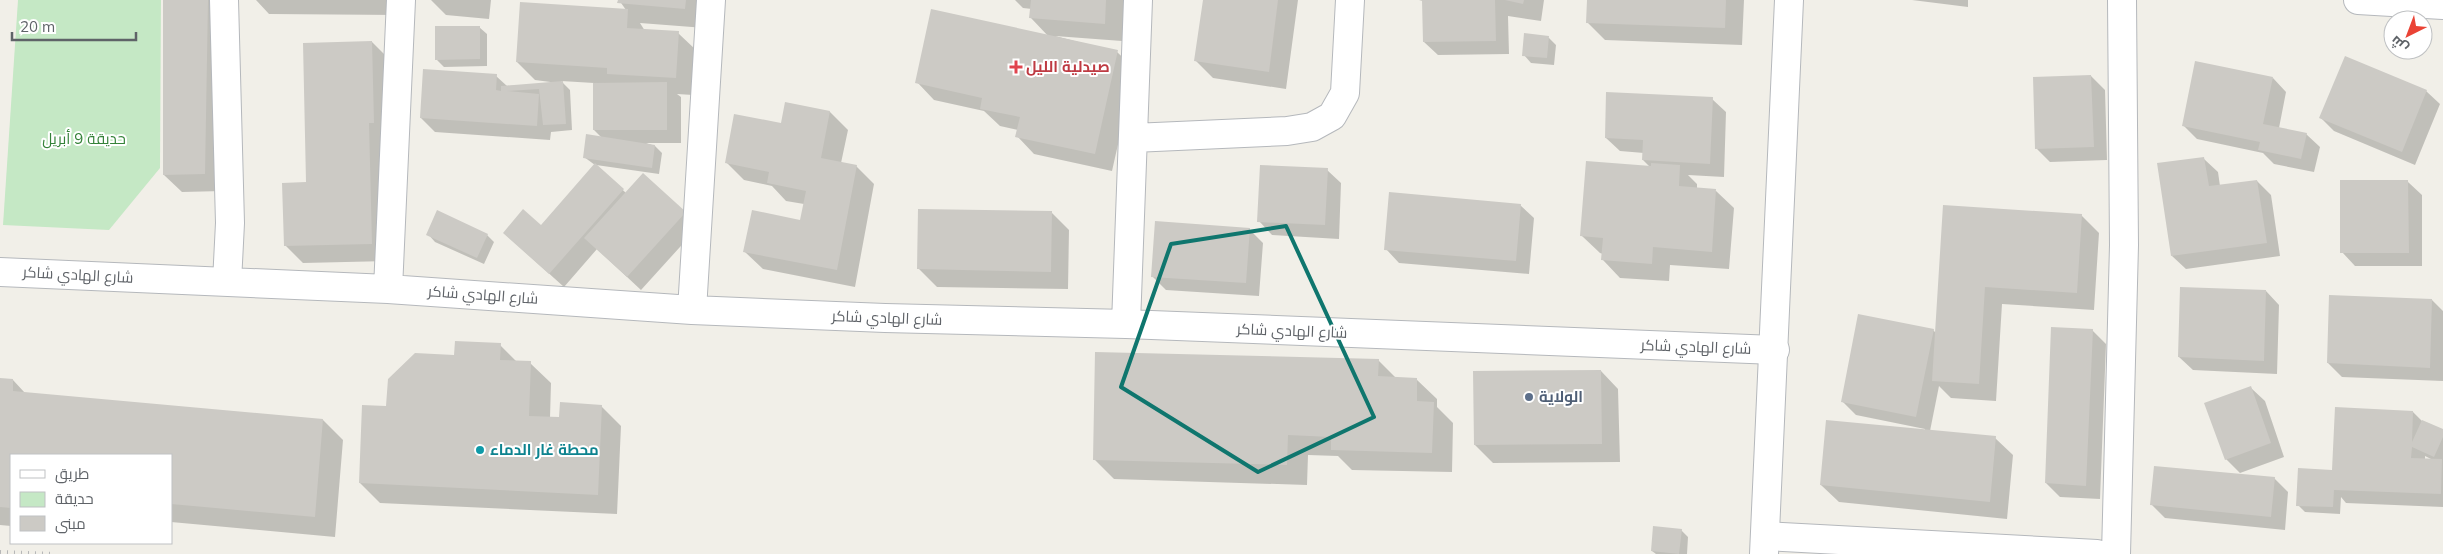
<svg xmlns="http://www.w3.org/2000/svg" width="2443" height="554" viewBox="0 0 2443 554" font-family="Mulish,Cairo,sans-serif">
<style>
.green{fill:#c5e8c5}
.shadow{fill:#0003;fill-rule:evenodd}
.building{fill:#cccac5}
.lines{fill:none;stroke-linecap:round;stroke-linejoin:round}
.minor-casing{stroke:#b5b8bc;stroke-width:30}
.tertiary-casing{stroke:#b5b8bc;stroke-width:30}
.minor{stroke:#fff;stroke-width:28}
.tertiary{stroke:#fff;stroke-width:28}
.rail{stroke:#b6b7b8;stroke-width:4;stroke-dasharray:1 6;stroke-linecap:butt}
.marked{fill:none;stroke:#0f766e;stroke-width:4;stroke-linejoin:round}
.health-dot{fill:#e0444e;stroke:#fff;stroke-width:2}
.service-dot{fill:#5c6f8a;stroke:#fff;stroke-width:2}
.culture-dot{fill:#0f9aa8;stroke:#fff;stroke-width:2}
.labels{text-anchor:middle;stroke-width:4;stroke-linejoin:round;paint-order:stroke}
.health-label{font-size:15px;font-weight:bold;fill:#be3a42;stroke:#fff;text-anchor:start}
.park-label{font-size:15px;fill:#348238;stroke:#fff}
.street-label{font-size:15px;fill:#5f6368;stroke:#fff}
.service-label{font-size:15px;font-weight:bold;fill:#4e5e75;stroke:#fff;text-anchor:start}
.culture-label{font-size:15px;font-weight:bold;fill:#0d838f;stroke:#fff;text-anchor:start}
</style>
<rect width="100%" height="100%" fill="#f1efe8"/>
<!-- green -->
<path class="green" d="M18,0H161L160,168L109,230L3,225Z"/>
<!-- shadow -->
<path class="shadow" d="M165,0H226L223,191L182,192L164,175Z
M256,0H398V15L269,14Z
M431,0H491L489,19L446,15Z
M619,0H707L705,28L640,23L645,31L678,33L696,50L693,95L677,94L681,97V143H646L655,146L662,153L659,174L596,165L626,193L643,174L699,226L641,290L597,249L564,287L504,233L541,226L595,165L584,157L602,138L594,130V83L561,81L570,90L572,130L551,132L550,140L435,132L421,118L496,76L507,86L558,83L535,80L517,62L626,10Z
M1015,0H1125L1122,41L1055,36L1117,52L1135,69L1112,171L1034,154L1017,136L1018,130L1000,126L984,111L934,100L917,82L1049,37L1031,18L1032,9L1023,8Z
M1204,0H1298L1286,89L1213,78L1196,61Z
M1419,0H1544L1541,21L1508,16L1509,54L1438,55L1424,42L1423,1Z
M1588,0H1744L1742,45L1605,40L1588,23Z
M1912,0H1968V7Z
M479,27L487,34V66L444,67L437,60Z
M1526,35L1549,38L1556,45L1554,65L1531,63L1524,55Z
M372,42L390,60L389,261L303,263L285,245Z
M2091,76L2105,90L2107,160L2050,162L2037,149Z
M2273,78L2286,92L2279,128L2306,134L2320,147L2314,172L2274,164L2263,153L2197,139L2183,125Z
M2426,91L2440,104L2415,165L2334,131L2321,118Z
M1712,99L1726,112L1724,177L1688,175L1697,184V189L1716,191L1734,208L1729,269L1670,265L1669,281L1620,278L1603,260V254L1600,253L1582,236L1650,167L1643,160L1644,153L1620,151L1606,138Z
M786,103L830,112L848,130L841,163L856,166L874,184L855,287L763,269L745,252L801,221L804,204L786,201L772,186L744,180L726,162L782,125Z
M2204,159L2218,172L2220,186L2257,181L2271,195L2280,256L2186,269L2172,256Z
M1327,170L1341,183L1339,239L1272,235L1259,221Z
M2408,182L2422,195V266H2355L2342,252Z
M1520,205L1534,218L1529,274L1399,263L1386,249Z
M1944,206L2081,215L2099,233L2094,310L2002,304L1996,401L1951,398L1939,386L1930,431L1995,438L2013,455L2007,519L1839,502L1821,485L1925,431V429L1856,415L1842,401L1933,330L1936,333Z
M1051,212L1069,230L1068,289L937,287L919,269Z
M1249,229L1263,243L1259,296L1166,290L1152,276Z
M428,234L487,235L494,242L484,264L435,242Z
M2266,291L2279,305L2277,374L2193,370L2179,357Z
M2432,300L2443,311V381L2342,377L2328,363Z
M2092,330L2106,344L2100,499L2060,497L2046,483Z
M500,345L517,362L530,363L551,383L550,418H560L601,406L621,426L617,514L380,503L360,483L387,407L456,356Z
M1378,360L1396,378L1416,379L1437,399V407L1453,423L1452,472L1352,470L1338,456L1308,455L1307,485L1114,479L1094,459Z
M1601,371L1618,389L1620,462L1493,463L1475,445Z
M0,379L13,380L25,393L323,420L343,440L335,537L171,522V455H11V526L0,525Z
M2251,388L2265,401L2284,457L2240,473L2226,459Z
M2413,412L2423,422L2443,431V507L2346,503L2341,497L2340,514L2305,512L2298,505L2333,471ZM2425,456L2433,460H2425Z
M2274,478L2288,492L2285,530L2165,518L2152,505Z
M1681,530L1688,537L1687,554H1656L1652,551Z"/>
<!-- building -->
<path class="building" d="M163,0H208L205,174L163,175Z
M618,0H686L685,9L617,3Z
M1031,0H1106L1105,24L1029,18Z
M1203,0H1278L1269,72L1194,61Z
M1422,0H1495L1496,41L1423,42Z
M1505,0H1524L1523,4Z
M1587,0H1726L1725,28L1586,23Z
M520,2L628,9L627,28L679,31L676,78L607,74V68L516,62Z
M931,9L1118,50L1095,154L1015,137L1020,117L980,109L982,98L915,83Z
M435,26H480V59L435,60Z
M1524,33L1549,36L1547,58L1522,56Z
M372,41L374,123H369L372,244L284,246L282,183L306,182L303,43Z
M2345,56L2427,90L2402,152L2319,118Z
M2195,61L2273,77L2263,124L2307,133L2301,159L2258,150L2260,142L2182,126Z
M423,69L497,74L496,90L501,91V86L563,81L566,124L543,125L539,89L507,91L539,94L537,126L420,118Z
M2091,75L2094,147L2035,149L2033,77Z
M667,82V130H593V83Z
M1606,92L1713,97L1710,164L1642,160L1643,140L1605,138Z
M785,102L830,111L821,158L857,165L837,270L743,252L752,210L800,220L806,191L767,183L769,172L725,163L734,114L781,123Z
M586,134L655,145L652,168L583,158Z
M2204,157L2209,186L2257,180L2267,243L2171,256L2157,163Z
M1586,161L1651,166V163L1680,165L1679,186L1716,189L1712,252L1653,247L1652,264L1601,260L1603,238L1580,236Z
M595,163L624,189L549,274L503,233L523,209L541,225Z
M1260,165L1328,168L1325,225L1257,222Z
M643,173L686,212L627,277L584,238Z
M2340,180H2408L2409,253H2340Z
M1389,192L1521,204L1516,261L1384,250Z
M1943,205L2082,214L2077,293L1985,287L1979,384L1932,381Z
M918,209L1052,211L1051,272L917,269Z
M437,210L488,234L477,258L426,235Z
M1155,221L1250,228L1246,283L1151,277Z
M2180,287L2266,290L2264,361L2178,357Z
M2329,295L2432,299L2430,368L2327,363Z
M1858,314L1934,329L1916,417L1841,402Z
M2051,327L2093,329L2086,486L2045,483Z
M455,341L501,343L500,360L531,361L529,416L559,417L560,402L602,405L598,495L359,483L362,405L386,406L388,379L415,353L454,355Z
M1095,352L1379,359L1378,376L1417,378V401L1434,402L1432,453L1331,450V437L1288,435L1287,465L1093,460Z
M1601,370L1602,444L1474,445L1473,371Z
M0,378L13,379V391L323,419L315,517L171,504V455H11V508L0,507Z
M2251,386L2271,443L2225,460L2204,403Z
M2335,407L2413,411L2412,442L2422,420L2443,429V437L2434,457L2412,447L2411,458L2442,459L2441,494L2334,490L2333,507L2296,506L2298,468L2332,470Z
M1826,420L1996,436L1990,502L1820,485Z
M2154,466L2275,477L2271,517L2150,505Z
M1653,526L1682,529L1679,554L1651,551Z"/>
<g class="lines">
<!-- minor casing -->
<g class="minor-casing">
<path id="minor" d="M224,0L230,223L227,282
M2358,0L2443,5
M1133,138L1287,131L1312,127L1332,116L1345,93L1350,0
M0,272L388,289L692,310L885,318L1126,324L1775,350
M388,289L401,0
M692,310L711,0
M1126,324L1138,0
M1765,536L2097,554
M2116,554L2124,245L2122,0"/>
</g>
<!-- tertiary casing -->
<g class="tertiary-casing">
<path id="tertiary" d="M1764,554L1789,0"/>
</g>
<!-- minor -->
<use href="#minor" class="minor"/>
<!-- tertiary -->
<use href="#tertiary" class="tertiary"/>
<!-- rail -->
<path class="rail" d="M0,552L54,554"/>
</g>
<!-- marked area -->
<path class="marked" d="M1286,226L1374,417L1258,472L1121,387L1171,244Z"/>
<!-- markers -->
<path class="health-dot" d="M1013.5 59.5h5v5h5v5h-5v5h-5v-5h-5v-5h5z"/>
<circle class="service-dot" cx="1529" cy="397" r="5"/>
<circle class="culture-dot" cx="480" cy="450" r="5"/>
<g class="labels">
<!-- health labels -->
<g class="health-label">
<text x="1026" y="72">صيدلية الليل</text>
</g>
<!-- park labels -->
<g class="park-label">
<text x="84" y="144">حديقة 9 أبريل</text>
</g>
<!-- street labels -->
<g class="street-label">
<text transform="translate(78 275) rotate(3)" y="5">شارع الهادي شاكر</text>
<text transform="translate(483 295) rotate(4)" y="5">شارع الهادي شاكر</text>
<text transform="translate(887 318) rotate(2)" y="5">شارع الهادي شاكر</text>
<text transform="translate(1292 331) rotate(2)" y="5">شارع الهادي شاكر</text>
<text transform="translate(1696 347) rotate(2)" y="5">شارع الهادي شاكر</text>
</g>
<!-- service labels -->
<g class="service-label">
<text x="1539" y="402">الولاية</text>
</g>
<!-- culture labels -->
<g class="culture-label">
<text x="490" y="455">محطة غار الدماء</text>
</g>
</g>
<!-- legend -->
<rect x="10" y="454" width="162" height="90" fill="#ffffff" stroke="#bfc1c3"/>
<rect x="20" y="470" width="25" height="8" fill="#ffffff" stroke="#bfc1c3"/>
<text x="55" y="479" font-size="15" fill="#5f6368">طريق</text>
<rect x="20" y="492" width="25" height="15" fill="#c5e8c5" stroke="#bfc1c3"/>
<text x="55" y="504" font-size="15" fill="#5f6368">حديقة</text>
<rect x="20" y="516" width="25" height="15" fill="#cccac5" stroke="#bfc1c3"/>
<text x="55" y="529" font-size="15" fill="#5f6368">مبنى</text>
<!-- north arrow -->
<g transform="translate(2408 35) rotate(222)"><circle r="24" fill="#ffffff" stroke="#bfc1c3"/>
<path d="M0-4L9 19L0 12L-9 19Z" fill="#ea4335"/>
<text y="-8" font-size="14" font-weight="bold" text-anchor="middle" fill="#5f6368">ش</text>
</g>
<!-- scale -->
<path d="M12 32v8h124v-8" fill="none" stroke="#5f6368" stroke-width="2.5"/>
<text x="20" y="32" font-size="15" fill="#5f6368" stroke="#ffffff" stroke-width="4" paint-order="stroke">20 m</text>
</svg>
